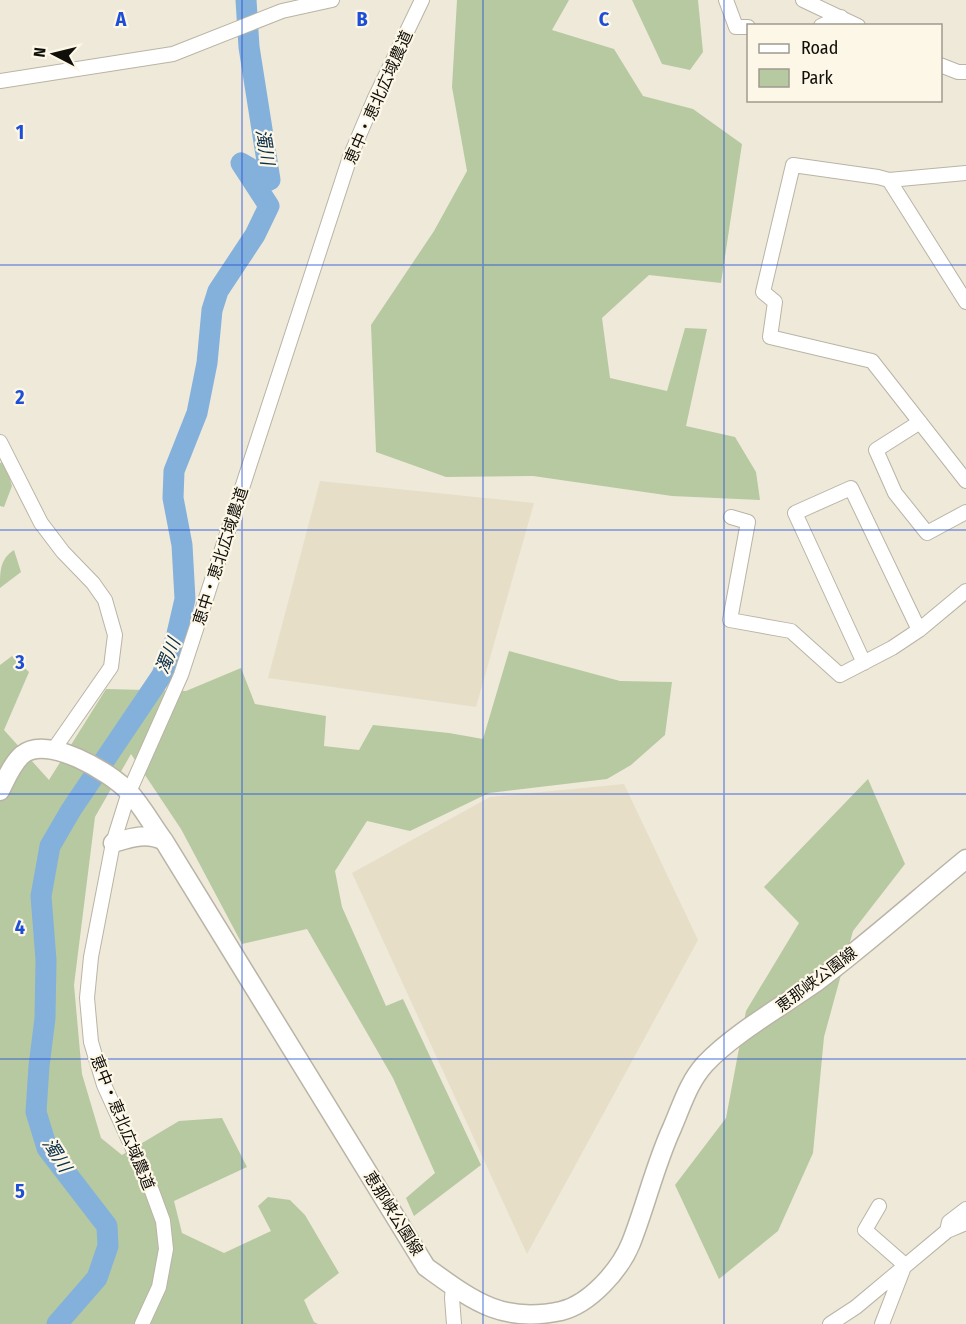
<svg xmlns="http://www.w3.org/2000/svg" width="966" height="1324" viewBox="0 0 966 1324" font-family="'Fira Sans Condensed','Noto Sans JP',sans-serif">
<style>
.built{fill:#e7dec8}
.green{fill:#b7c9a0}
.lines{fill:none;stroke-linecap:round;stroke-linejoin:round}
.river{stroke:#84b1db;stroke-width:21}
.minor-casing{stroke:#b9b4a5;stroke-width:16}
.major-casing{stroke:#b9b4a5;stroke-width:21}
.minor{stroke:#fff;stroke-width:14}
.major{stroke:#fff;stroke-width:18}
.grid{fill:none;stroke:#1d4ed8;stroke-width:1.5;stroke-opacity:0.55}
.labels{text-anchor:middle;stroke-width:4.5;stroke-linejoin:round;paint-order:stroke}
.street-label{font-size:16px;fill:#110f0a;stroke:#fdf7e7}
.water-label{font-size:18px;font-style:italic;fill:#0b2e4a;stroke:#fdf7e7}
.grid-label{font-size:20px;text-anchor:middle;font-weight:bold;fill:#1d4ed8;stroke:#fdf7e7;stroke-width:4.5;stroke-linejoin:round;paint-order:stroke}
</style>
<rect width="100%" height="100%" fill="#efe9da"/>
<!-- built -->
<path class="built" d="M320,481L534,503L476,707L268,678Z
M624,784L698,940L527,1254L352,873L490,797Z"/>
<!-- green -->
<path class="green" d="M457,0H569L552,30L614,49L643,96L693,109L742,144L721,283L649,275L602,318L610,378L667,391L685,328L707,329L686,426L735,437L756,472L760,500L672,496L533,476L446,477L376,452L371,325L434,231L467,171L452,87Z
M632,0H698L703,52L690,70L662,64Z
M5,462L12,486L4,507L0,506V463Z
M14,550L21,572L0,588C0,571 0,559 14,550Z
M509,651L620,681L672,682L665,735L631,765L607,779L489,793L410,831L367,821L335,871L342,907L386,1006L403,999L481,1165L414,1216L406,1198L435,1173L393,1078L307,929L242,944L181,829L131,754L95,817L74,985L82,1074L101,1138L122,1155L179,1121L222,1118L247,1167L174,1201L182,1233L224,1253L271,1231L258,1206L268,1197L290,1200L305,1215L339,1273L304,1300L314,1322L318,1324H0V665L12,656L29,672L4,730L49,780L106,689L186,691L241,668L255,704L326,716L324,746L359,750L373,725L449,733L483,739Z
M868,779L905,864L853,931L824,1037L813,1153L778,1231L719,1279L675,1185L726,1118L746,1011L799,923L764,887Z"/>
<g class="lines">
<!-- river -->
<path class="river" d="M57,1324L97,1278L108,1246L107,1226L47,1148L36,1112L39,1066L45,1018L46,960L41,896L50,846L71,810L162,675L176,638L185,599L182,545L173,498L174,471L197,413L207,363L212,310L218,291L255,235L269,206L241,163L270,180L249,47L246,0"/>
<!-- minor casing -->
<g class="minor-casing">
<path id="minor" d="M726,0L736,27H748
M803,0L858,26
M821,26L841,17
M940,65L958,72H966
M0,81L173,54L282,11L332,0
M966,173L889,180L878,177L793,165L763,292L775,302L770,337L872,361L966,481
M889,180L966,302
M920,422L876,450L895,493L927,533L966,512
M0,442L41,523L63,552L93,583L105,600L115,635L111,667L54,749
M731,517L748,522L730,620L791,631L840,675L892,648L919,630L966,591
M864,663L795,513L851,488L919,630
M879,1206L865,1230L905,1265
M947,1231L949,1222L966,1209
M453,1286L452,1298L454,1324
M142,1324L159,1287L166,1249L163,1221L152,1191L104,1085L91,1042L87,998L91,957L113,843L129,792L181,675L350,157L374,100L422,0
M830,1324L856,1307L947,1231L966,1223
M882,1324L904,1267"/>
</g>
<!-- major casing -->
<g class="major-casing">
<path id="major" d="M0,791C6,779 12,764 22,755C47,734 110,772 129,792C142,806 152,825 164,841L426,1267C472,1300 501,1324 561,1311C590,1304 620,1270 631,1243C646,1205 655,1165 672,1128C682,1105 688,1083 705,1064C733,1034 781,1007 815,983C867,944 916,900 966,859
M113,843C130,838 147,832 164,841"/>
</g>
<!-- minor -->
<use href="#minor" class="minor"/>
<!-- major -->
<use href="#major" class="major"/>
</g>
<!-- grid -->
<path class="grid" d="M242,0V1324M483,0V1324M724,0V1324M0,265H966M0,530H966M0,794H966M0,1059H966"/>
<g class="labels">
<!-- street labels -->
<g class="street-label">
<text transform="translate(378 97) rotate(-66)" y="6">恵中・恵北広域農道</text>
<text transform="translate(220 556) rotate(-72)" y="6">恵中・恵北広域農道</text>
<text transform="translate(816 979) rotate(-37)" y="6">恵那峡公園線</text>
<text transform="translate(123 1122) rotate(68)" y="6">恵中・恵北広域農道</text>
<text transform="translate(394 1213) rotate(58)" y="6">恵那峡公園線</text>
</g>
<!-- water labels -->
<g class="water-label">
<text transform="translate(265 147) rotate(81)" y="6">濁川</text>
<text transform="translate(168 656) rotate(-68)" y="6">濁川</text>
<text transform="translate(57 1155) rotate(58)" y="6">濁川</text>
</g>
</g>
<g class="grid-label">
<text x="121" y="26">A</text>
<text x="362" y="26">B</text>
<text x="604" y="26">C</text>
<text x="20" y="139">1</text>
<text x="20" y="404">2</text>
<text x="20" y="669">3</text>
<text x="20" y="934">4</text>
<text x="20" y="1198">5</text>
</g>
<!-- legend -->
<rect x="747" y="24" width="195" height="78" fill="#fdf7e7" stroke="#9f9a8f" stroke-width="1.5"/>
<rect x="759" y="44" width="30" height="9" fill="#ffffff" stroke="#9f9a8f" stroke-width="1.5"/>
<text x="801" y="54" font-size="18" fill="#110f0a">Road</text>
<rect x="759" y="69" width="30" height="18" fill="#b7c9a0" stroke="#9f9a8f" stroke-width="1.5"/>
<text x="801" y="84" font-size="18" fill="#110f0a">Park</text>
<!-- north arrow -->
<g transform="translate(54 54) rotate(277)" stroke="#fdf7e7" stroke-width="4.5" paint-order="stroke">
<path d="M0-4.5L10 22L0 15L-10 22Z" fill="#110f0a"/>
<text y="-9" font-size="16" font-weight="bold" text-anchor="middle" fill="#110f0a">N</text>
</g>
</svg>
